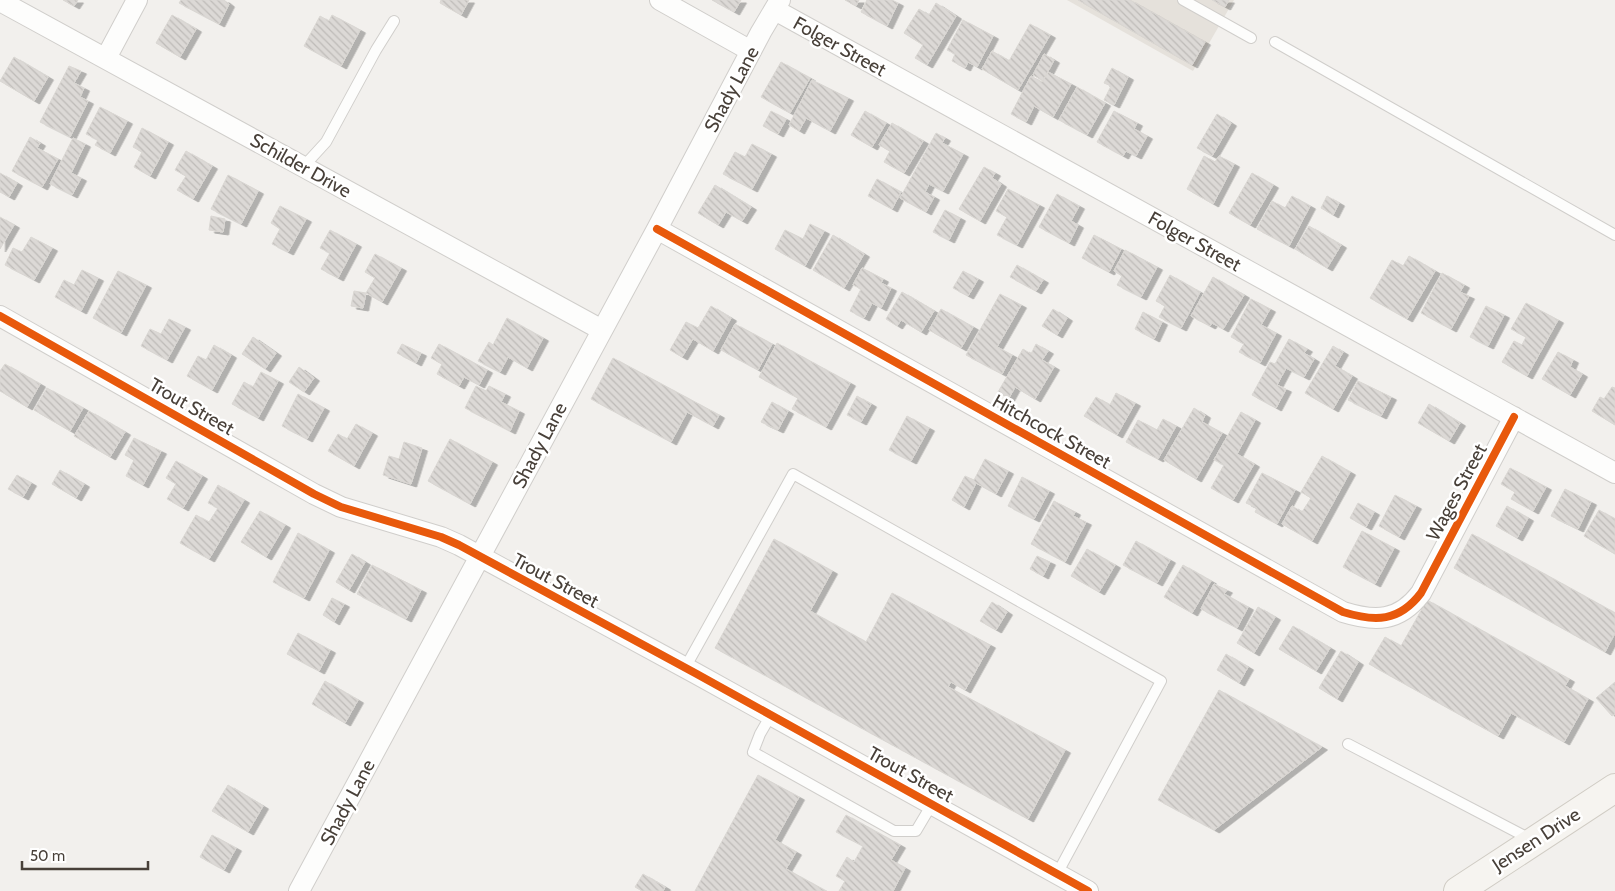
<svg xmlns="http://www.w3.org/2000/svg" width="1615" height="891" viewBox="0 0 1615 891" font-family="Cabin,sans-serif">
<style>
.residential{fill:#e5e1db}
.building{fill:url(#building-back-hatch);stroke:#dad7d3;filter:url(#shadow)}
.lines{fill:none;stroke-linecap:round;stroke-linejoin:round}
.lane-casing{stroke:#d0cecb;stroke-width:12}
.street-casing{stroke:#d0cecb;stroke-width:22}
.secondary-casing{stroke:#d0ccc4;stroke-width:30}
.lane{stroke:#fdfdfc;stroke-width:10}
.street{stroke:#fdfdfc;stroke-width:20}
.secondary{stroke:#f6f4f0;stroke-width:28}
.cycleway-casing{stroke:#fff;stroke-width:11}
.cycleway{stroke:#e8590c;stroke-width:8}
.labels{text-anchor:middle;stroke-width:5;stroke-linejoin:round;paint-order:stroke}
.street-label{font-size:19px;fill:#484039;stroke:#fff}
</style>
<defs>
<pattern id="building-back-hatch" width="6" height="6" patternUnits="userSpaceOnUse" patternTransform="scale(1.25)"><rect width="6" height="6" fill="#dcd9d6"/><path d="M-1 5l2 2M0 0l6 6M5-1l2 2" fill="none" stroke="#bebbb8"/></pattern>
<filter id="shadow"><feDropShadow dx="5.5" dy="3" stdDeviation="0" flood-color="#0004"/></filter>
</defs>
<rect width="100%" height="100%" fill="#f2f0ed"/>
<!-- residential -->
<path class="residential" d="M1067,0H1234L1193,71Z"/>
<!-- building -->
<path class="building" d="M63,0H78L74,6Z
M181,0H224L229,4L219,24L179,3Z
M441,0H469L461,15L440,3Z
M712,0H741L734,12Z
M845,0H859L856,6Z
M867,0H892L898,3L887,26L861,12Z
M1078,0H1130L1205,42L1192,65Z
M1212,0H1229L1225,7Z
M936,3L956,16L927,65L915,58L923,45L904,33L919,9L929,15Z
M172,15L196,29L180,57L156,43Z
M332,15L360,30L341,66L304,46L320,16L329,21Z
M963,20L993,36L977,67L968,62L965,68L952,61L955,54L947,50Z
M1030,24L1050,35L1018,90L982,69L992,51L1009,61Z
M1044,54L1054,60L1043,81L1033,75Z
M14,57L48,77L34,101L0,81Z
M781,62L810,78L790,113L761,97Z
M69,66L81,71L74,83L84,88L80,97L88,101L70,137L40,122Z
M1112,68L1128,77L1114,105L1104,100L1111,86L1104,83Z
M1048,72L1071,84L1053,117L1034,106L1026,122L1011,114L1031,76L1042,82Z
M812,80L848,98L830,131L806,118L799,131L789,125Z
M1077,87L1105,103L1087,135L1059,120Z
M100,107L127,121L110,153L95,145L98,140L86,134Z
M771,111L786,119L778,134L763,126Z
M865,111L886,123L872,147L851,135Z
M1114,111L1137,123L1134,129L1147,136L1136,156L1126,151L1123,156L1097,142Z
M1217,114L1231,123L1212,156L1197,148Z
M892,123L923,141L904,173L884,162L890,151L879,145Z
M142,128L168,142L150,176L134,167L142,152L133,147Z
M936,133L945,138L942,143L963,154L943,191L929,184L925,192L934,197L926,212L900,198Z
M30,137L40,143L37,148L58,159L42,187L12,171Z
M73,138L85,144L71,173L81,178L72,195L50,184Z
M752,144L771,154L752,189L723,174L735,152L745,157Z
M186,151L212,166L193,199L177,190L186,176L175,170Z
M1204,156L1215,162L1219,156L1234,164L1213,204L1187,189Z
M984,167L995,173L992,178L1001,184L980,221L959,209Z
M0,173L17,183L9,197L0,192Z
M1252,173L1273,185L1250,225L1229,213Z
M228,175L258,191L241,224L211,209Z
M877,179L901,192L892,209L868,196Z
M715,185L751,207L742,221L726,212L718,225L698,213Z
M1008,189L1039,205L1017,245L997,235L1007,217L996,211Z
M1057,194L1079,206L1071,221L1078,225L1069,243L1039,227Z
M1292,196L1310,206L1289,246L1257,229L1272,201L1285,208Z
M1327,196L1339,203L1333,215L1321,208Z
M280,206L306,219L288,252L272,244L280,229L271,223Z
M945,210L960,218L949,240L933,232Z
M211,216L225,219L223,232L209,230Z
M0,217L14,225L0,249Z
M810,224L824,231L805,266L775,249L785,230L803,239Z
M1309,226L1341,245L1327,268L1295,249Z
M330,230L356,244L338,278L321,269L330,253L320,248Z
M833,235L864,254L844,288L813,270Z
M1094,235L1121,249L1109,272L1082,258Z
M31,237L52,248L34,280L5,265L13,248L22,252Z
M1125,250L1157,267L1141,297L1117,285L1122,276L1114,271Z
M375,254L401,268L382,302L366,293L375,278L365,272Z
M1409,256L1435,271L1407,319L1370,298L1392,260L1403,266Z
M1017,265L1043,280L1036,291L1010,277Z
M862,268L883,279L881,283L891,288L881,308L872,303L864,318L850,311L861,289L853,285Z
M82,270L98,278L81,311L55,297L64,280L74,285Z
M118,271L146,285L121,333L93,318Z
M963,271L978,279L968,296L953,288Z
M1442,273L1464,285L1460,292L1469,296L1451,329L1421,313Z
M1170,275L1200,292L1181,328L1159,317L1165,306L1156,301Z
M1213,277L1244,295L1223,329L1212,323L1210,326L1191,316Z
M354,291L366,293L363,308L351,306Z
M902,292L934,311L921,332L901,320L897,326L886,319Z
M1000,294L1021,305L997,347L1012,355L1002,374L966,355Z
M1251,299L1270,309L1261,325L1276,333L1260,363L1239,352L1244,344L1231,337Z
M1526,303L1558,320L1527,376L1502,362L1514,341L1522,345L1526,337L1511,329Z
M711,306L731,318L713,351L693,339L682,357L670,350L686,322L698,328Z
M1486,306L1504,315L1488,346L1470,337Z
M941,309L973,327L961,348L929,330Z
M1053,309L1067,318L1057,335L1042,326Z
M1143,312L1162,322L1154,339L1135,329Z
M507,318L543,338L527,368L508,357L500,372L478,361L489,342L493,345Z
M169,319L185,327L167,360L141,346L150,329L161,334Z
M735,324L772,344L758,370L721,350Z
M253,337L276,353L265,369L242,354Z
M1289,339L1307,349L1304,353L1314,359L1304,377L1286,368L1277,385L1286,389L1276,408L1252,395L1270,362L1275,364Z
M777,343L850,383L826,427L792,409L798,398L759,377Z
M402,344L421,353L416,363L397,353Z
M439,344L487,370L479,385L464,377L459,386L437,374L442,364L431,358Z
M1036,344L1048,351L1042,360L1054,367L1035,399L1015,387L1009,398L998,392L1023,349L1031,354Z
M214,345L231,355L212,390L187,376L198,356L206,360Z
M1333,346L1343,352L1335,366L1352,376L1333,409L1305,393Z
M1558,352L1573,360L1570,367L1582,374L1570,395L1542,379Z
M613,358L719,415L713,426L687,412L671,442L591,399Z
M5,364L40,384L27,407L0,391V371Z
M299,367L314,378L304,392L289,382Z
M261,372L278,381L258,418L232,404L244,382L253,387Z
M1358,381L1391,397L1381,416L1348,400Z
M476,386L486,391L489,386L505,394L501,402L519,411L510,431L465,408Z
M1612,387L1615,388V425L1592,411L1600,397L1604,399Z
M47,388L83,408L70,431L34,410Z
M1116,393L1135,403L1117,435L1084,416L1096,397L1110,405Z
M298,394L324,408L307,439L282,426Z
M857,396L871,404L861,422L847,415Z
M772,402L788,411L778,430L761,422Z
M1429,404L1460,423L1449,441L1418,423Z
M1194,408L1205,415L1202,422L1222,433L1196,479L1164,460Z
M89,411L125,432L110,457L74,436Z
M1241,412L1255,420L1237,454L1254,464L1233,500L1211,488L1224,465L1214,460Z
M907,416L929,428L911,461L889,450Z
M1163,419L1176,426L1158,459L1126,442L1138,420L1157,430Z
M356,424L372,433L354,466L328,451L338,434L347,439Z
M134,438L161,451L143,485L126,476L134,460L125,455Z
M450,439L492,462L470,504L428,481Z
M404,442L422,448L411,484L383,475L389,456L399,459Z
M1322,456L1350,472L1312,541L1282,524L1292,506L1302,512L1311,498L1301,492Z
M985,459L1008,471L996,494L976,483L964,507L952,500L965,476L974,480Z
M176,461L202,476L183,508L167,499L176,484L166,478Z
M1510,468L1546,487L1533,511L1511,499L1515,492L1501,484Z
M60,470L84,484L76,498L52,484Z
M1262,473L1295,490L1277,524L1255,512L1257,508L1246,503Z
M17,475L31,483L23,497L8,489Z
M1022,477L1049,491L1034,519L1008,506Z
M218,485L244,500L209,559L180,543L196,515L209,522L218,508L208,503Z
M1565,489L1591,502L1578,529L1551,516Z
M1395,495L1416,506L1399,537L1379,526Z
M1054,501L1075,512L1073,516L1086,522L1065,562L1031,544Z
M1358,503L1374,512L1366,527L1350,518Z
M1507,506L1528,518L1517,538L1496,526Z
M1599,510L1615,519V554L1584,536Z
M260,511L285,525L266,557L241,542Z
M1362,531L1394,548L1375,584L1343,567Z
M298,533L329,550L304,598L273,582Z
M1472,534L1615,613V633L1605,652L1454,568Z
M774,539L832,571L810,611L866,642L892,593L990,645L965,690L951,682L948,687L1065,750L1028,819L715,648Z
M1136,541L1170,560L1157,583L1123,565Z
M1087,549L1115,565L1099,592L1071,576Z
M352,554L365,562L349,590L336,582Z
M1037,556L1050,562L1043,576L1030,569Z
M372,565L421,590L406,619L357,594Z
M1183,565L1211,581L1192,613L1164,597Z
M1214,584L1227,590L1224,594L1248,607L1237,628L1201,609Z
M332,598L344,604L334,622L323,615Z
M1427,600L1569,679L1565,686L1588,699L1564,742L1511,713L1498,736L1369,664L1385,637L1401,646Z
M992,602L1007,612L996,630L980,621Z
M1258,607L1275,617L1254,653L1237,643Z
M1293,626L1330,648L1316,671L1279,649Z
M298,633L330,650L319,671L287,654Z
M1341,651L1358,662L1337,699L1319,688Z
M1226,654L1248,667L1239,683L1217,670Z
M325,681L358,700L345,723L312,704Z
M1615,682V714L1612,716L1596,698Z
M1219,690L1322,747L1214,830L1158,800Z
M758,775L799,797L775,840L796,852L786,869L826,891H695Z
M228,785L263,806L248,832L212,811Z
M846,815L900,845L891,860L905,868L893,891H839L845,881L836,876L847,857L854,862L863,846L836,832Z
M212,835L236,848L224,870L200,857Z
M643,874L665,887L663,891H642L635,887Z"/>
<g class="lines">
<!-- lane casing -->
<g class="lane-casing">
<path id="lane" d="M1183,0L1251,38
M1275,42L1615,235
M304,166L326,142L376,50L394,21
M685,668L793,474L1161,681L1057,874
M771,715L760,734L753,752L894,831H916L932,804
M1348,744L1532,840"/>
</g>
<!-- street casing -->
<g class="street-casing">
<path id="street" d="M660,0L751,51
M0,1L602,330
M775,10L1615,473
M106,58L137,0
M657,229L1343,612C1375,622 1399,622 1421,593L1514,417
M0,316L314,494L341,507L441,537L459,545L695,673L1088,891
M299,891L657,229L761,32L780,0"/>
</g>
<!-- secondary casing -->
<g class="secondary-casing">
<path id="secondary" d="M1458,891L1615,788"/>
</g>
<!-- lane -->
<use href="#lane" class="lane"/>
<!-- street -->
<use href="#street" class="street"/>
<!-- secondary -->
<use href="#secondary" class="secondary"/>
<!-- cycleway casing -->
<g class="cycleway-casing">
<path id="cycleway" d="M657,229L1343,612C1375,622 1399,622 1421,593L1514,417
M0,316L314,494L341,507L441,537L459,545L695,673L1088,891"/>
</g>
<!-- cycleway -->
<use href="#cycleway" class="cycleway"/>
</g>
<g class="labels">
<!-- street labels -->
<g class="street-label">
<text transform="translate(840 46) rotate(29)" y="7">Folger Street</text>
<text transform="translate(731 89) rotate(-62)" y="7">Shady Lane</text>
<text transform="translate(301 165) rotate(29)" y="7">Schilder Drive</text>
<text transform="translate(1195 241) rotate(29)" y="7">Folger Street</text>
<text transform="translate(192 406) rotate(30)" y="7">Trout Street</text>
<text transform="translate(1052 431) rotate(29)" y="7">Hitchcock Street</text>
<text transform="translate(539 445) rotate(-62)" y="7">Shady Lane</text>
<text transform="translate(1456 492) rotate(-62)" y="7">Wages Street</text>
<text transform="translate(556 580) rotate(28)" y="7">Trout Street</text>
<text transform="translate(911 774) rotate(29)" y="7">Trout Street</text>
<text transform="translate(347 802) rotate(-62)" y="7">Shady Lane</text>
<text transform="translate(1536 839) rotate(-33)" y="7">Jensen Drive</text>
</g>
</g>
<!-- scale -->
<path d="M22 861v8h126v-8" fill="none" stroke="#484039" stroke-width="2.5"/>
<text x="30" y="861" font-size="15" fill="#484039" stroke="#ffffff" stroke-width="4" paint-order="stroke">50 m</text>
</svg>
